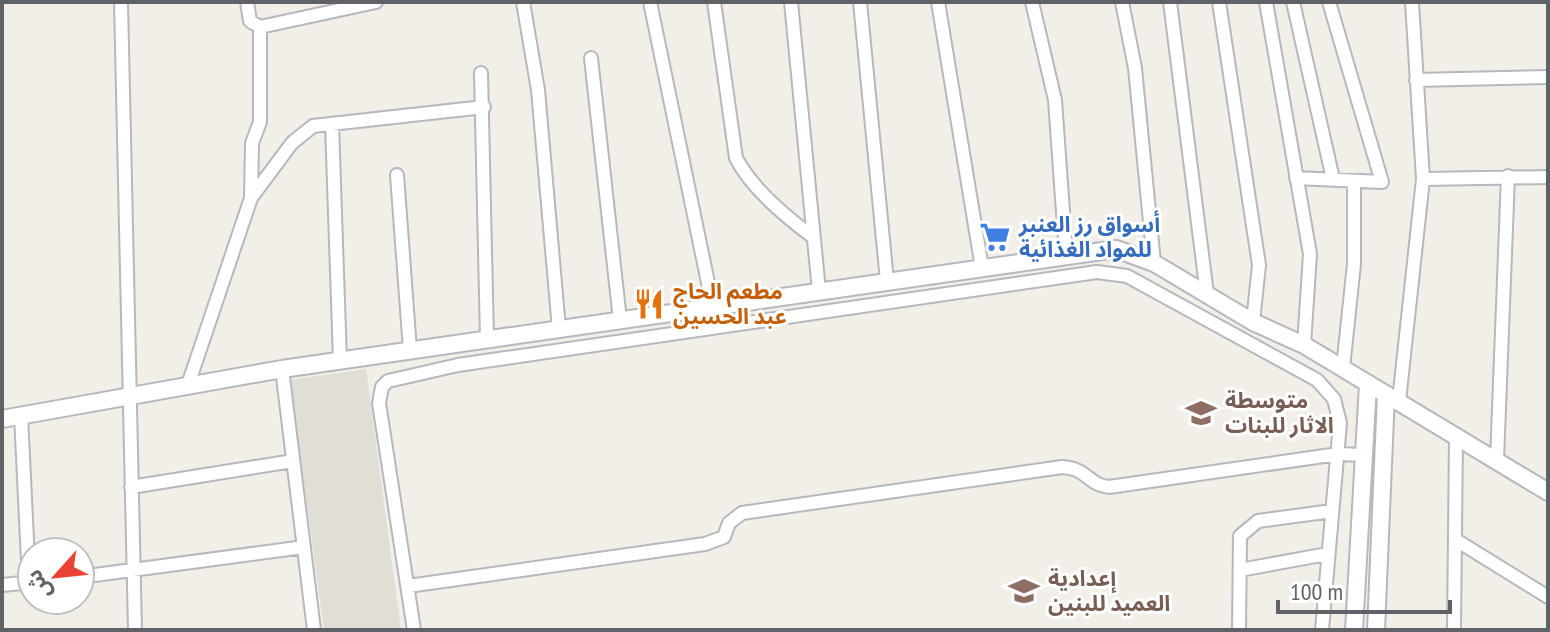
<svg xmlns="http://www.w3.org/2000/svg" width="1550" height="632" viewBox="0 0 1550 632" font-family="'PT Sans Narrow','Noto Sans Arabic',sans-serif">
<style>
.education{fill:#e1ded6}
.lines{fill:none;stroke-linecap:round;stroke-linejoin:round}
.minor-casing{stroke:#b5b8bc;stroke-width:16}
.tertiary-casing{stroke:#b5b8bc;stroke-width:20}
.minor{stroke:#fff;stroke-width:12}
.tertiary{stroke:#fff;stroke-width:16}
.labels{text-anchor:middle;stroke-width:6;stroke-linejoin:round;paint-order:stroke}
.shop-label{font-size:22px;font-weight:bold;fill:#366cbe;stroke:#fff;text-anchor:start}
.food-label{font-size:22px;font-weight:bold;fill:#c56008;stroke:#fff;text-anchor:start}
.education-label{font-size:22px;font-weight:bold;fill:#785e54;stroke:#fff;text-anchor:start}
</style>
<rect width="100%" height="100%" fill="#f1efe8"/>
<!-- education -->
<path class="education" d="M366,369L401,630H324L290,380Z"/>
<g class="lines">
<!-- minor casing -->
<g class="minor-casing">
<path id="minor" d="M121,2L135,630
M247,2L250,21L260,27L376,2
M523,2L538,90L559,329
M650,2L713,307
M714,2L736,158C752,189 786,217 813,237
M791,2L819,291
M860,2L887,281
M938,2L982,268
M1032,2L1055,100L1066,254
M1122,2L1135,68L1154,263
M1170,2L1207,294
M1219,2L1259,265L1253,322
M1266,2L1310,254L1304,345
M1293,2L1333,179
M591,58L620,320
M481,73L487,339
M1416,80L1548,77
M332,124L340,361
M397,175L410,350
M1296,178L1382,182L1329,2
M1423,179L1548,177
M251,198L292,143L313,126L484,107
M1343,368L1354,264V181
M282,369L314,630
M188,385L251,198L252,143L260,122V27
M1399,401L1423,179L1412,2
M21,415L29,582
M1497,460L1508,176
M131,487L293,461
M1456,540L1548,597
M1240,570L1327,554
M80,577L304,547
M2,585L32,582
M408,586L705,544L724,537L729,523L742,513L1062,467C1087,468 1088,485 1109,487L1338,454L1364,455
M414,630L379,403L382,387L388,381L458,365L1097,272L1127,276L1317,380L1334,399L1340,423L1322,630
M1239,630L1240,536L1258,521L1332,511
M1454,630L1456,436"/>
</g>
<!-- tertiary casing -->
<g class="tertiary-casing">
<path id="tertiary" d="M2,419L282,369L1116,249L1154,263L1253,322L1304,345L1548,492
M1354,630L1368,384
M1376,630L1386,394"/>
</g>
<!-- minor -->
<use href="#minor" class="minor"/>
<!-- tertiary -->
<use href="#tertiary" class="tertiary"/>
</g>
<!-- icons -->
<defs>
<g id="supermarket-bare" transform="scale(2.4)"><path d="M-6-5.5h2.5l.6 2H6L4.5 2H-2.5L-4.4-4H-6ZM-1.5 3.2a1.3 1.3 0 1 0 .1 0ZM3 3.2a1.3 1.3 0 1 0 .1 0Z" fill="#3f7fe0" stroke="#fff" stroke-width="2.5" paint-order="stroke"/></g>
<g id="restaurant-bare" transform="scale(2.4)"><path d="M-5-6h1v4h1v-4h1v4h1v-4h1v5L-1.5 .5V6h-2V.5L-5-1ZM5-6V6H3V1.5H1.5Q1.5-4 5-6Z" fill="#e8710a" stroke="#fff" stroke-width="2.5" paint-order="stroke"/></g>
<g id="school-bare" transform="scale(2.4)"><path d="M0-5L7-2L0 1L-7-2ZM-4 1L0 2.5L4 1V4Q0 6-4 4Z" fill="#8d6e63" stroke="#fff" stroke-width="2.5" paint-order="stroke"/></g>
</defs>
<g fill-rule="evenodd">
<use href="#supermarket-bare" x="995" y="237"/>
<use href="#restaurant-bare" x="649" y="304"/>
<use href="#school-bare" x="1201" y="413"/>
<use href="#school-bare" x="1024" y="591"/>
</g>
<g class="labels">
<!-- shop labels -->
<g class="shop-label">
<text x="1019" y="232">أسواق رز العنبر<tspan x="1019" dy="25">للمواد الغذائية</tspan></text>
</g>
<!-- food labels -->
<g class="food-label">
<text x="673" y="299">مطعم الحاج<tspan x="673" dy="25">عبد الحسين</tspan></text>
</g>
<!-- education labels -->
<g class="education-label">
<text x="1225" y="408">متوسطة<tspan x="1225" dy="25">الاثار للبنات</tspan></text>
<text x="1048" y="586">إعدادية<tspan x="1048" dy="25">العميد للبنين</tspan></text>
</g>
</g>
<!-- border -->
<rect width="1550" height="632" fill="none" stroke="#5f6368" stroke-width="8"/>
<!-- north arrow -->
<g transform="translate(56 576) rotate(243)"><circle r="38" fill="#ffffff" stroke="#bfc1c3" stroke-width="2"/>
<path d="M0-6L14 30L0 20L-14 30Z" fill="#ea4335"/>
<text y="-12" font-size="22" font-weight="bold" text-anchor="middle" fill="#5f6368">ش</text>
</g>
<!-- scale -->
<path d="M1278 600v12h172v-12" fill="none" stroke="#5f6368" stroke-width="4"/>
<text x="1290" y="600" font-size="24" fill="#5f6368" stroke="#ffffff" stroke-width="6" paint-order="stroke">100 m</text>
</svg>
